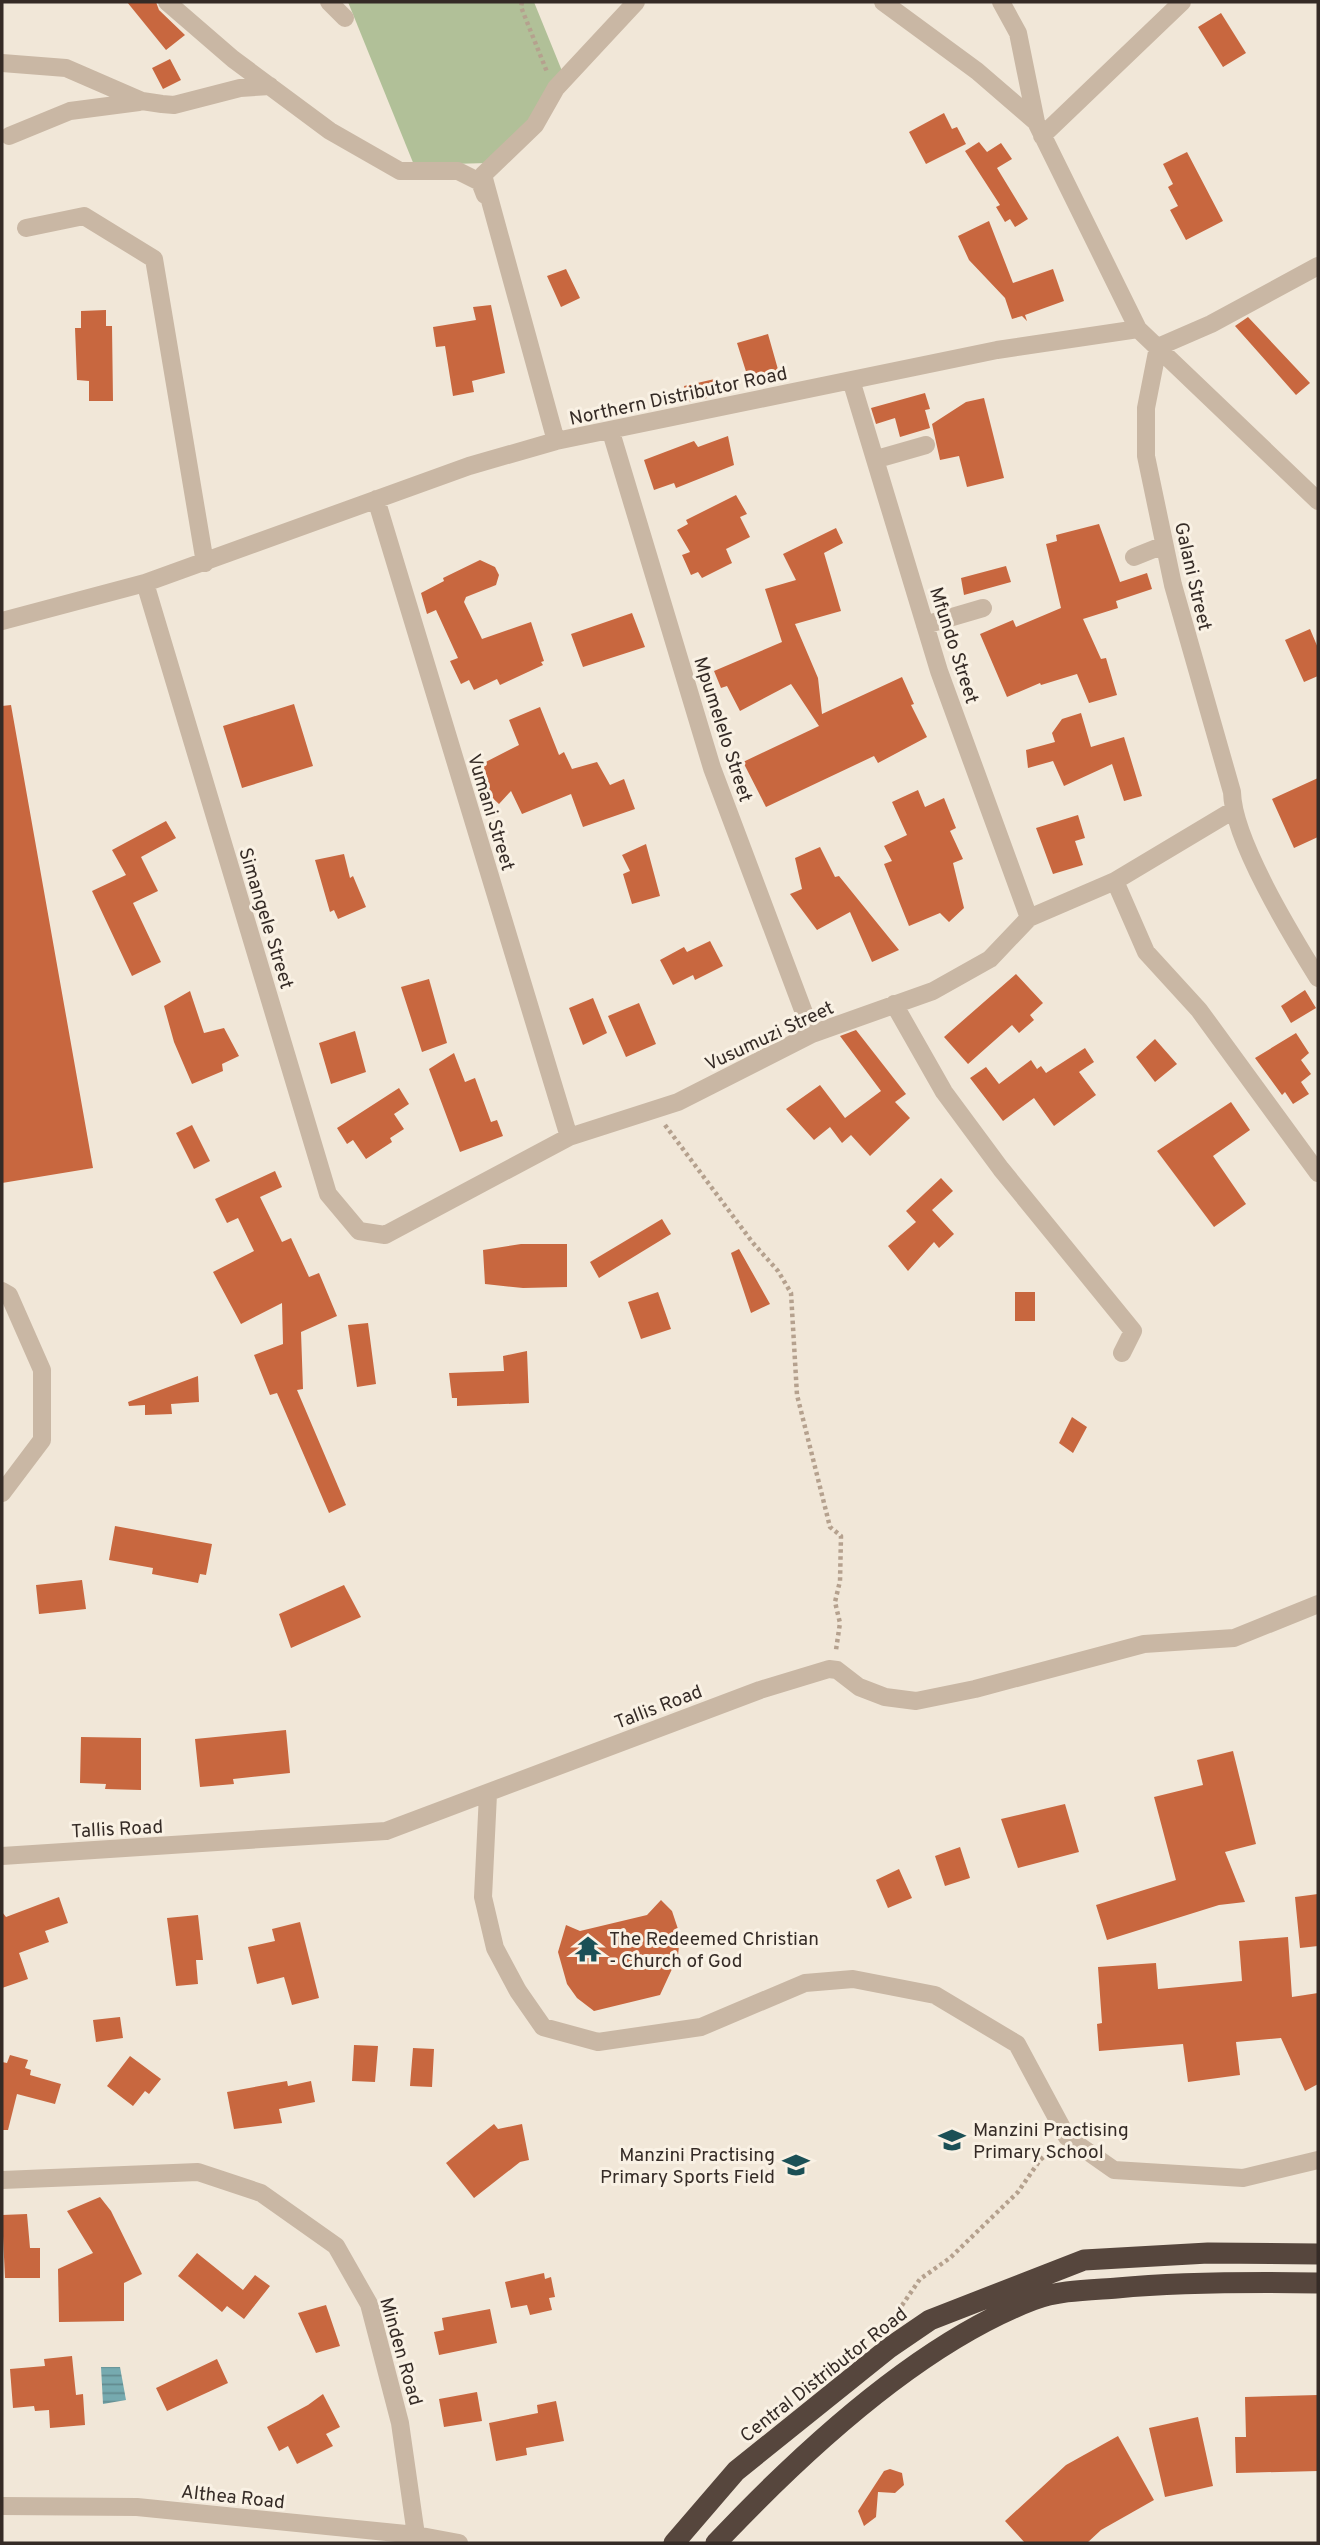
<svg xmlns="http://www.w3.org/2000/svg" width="1320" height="2545" viewBox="0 0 1320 2545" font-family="Overpass,sans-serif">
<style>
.garden{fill:#b1c098}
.water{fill:url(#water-rules)}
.building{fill:#c8673f}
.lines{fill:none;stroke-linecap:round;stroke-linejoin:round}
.path{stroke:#b5a18e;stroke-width:4.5;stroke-dasharray:3.5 3.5;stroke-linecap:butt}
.minor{stroke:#c9b7a4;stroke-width:18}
.highway{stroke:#56463d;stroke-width:21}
.labels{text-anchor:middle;stroke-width:6;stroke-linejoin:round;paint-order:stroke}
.street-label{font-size:19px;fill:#352b26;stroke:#f9f1e4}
.poi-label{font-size:19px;fill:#352b26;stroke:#f9f1e4;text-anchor:start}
</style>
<defs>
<pattern id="water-rules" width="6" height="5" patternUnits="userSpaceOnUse" patternTransform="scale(1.75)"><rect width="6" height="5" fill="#76aaaf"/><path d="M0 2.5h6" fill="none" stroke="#628b8e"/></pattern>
</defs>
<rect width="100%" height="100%" fill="#f1e7d8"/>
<!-- garden -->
<path class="garden" d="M348,2H534L562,71L521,136L488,163L414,165Z"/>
<!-- water -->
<path class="water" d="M101,2367H120L126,2400L103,2404Z"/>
<!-- building -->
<path class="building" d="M127,2H156L159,10L185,35L166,50Z
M1221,13L1246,53L1223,67L1198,27Z
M170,59L181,80L163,89L152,68Z
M944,113L952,129L957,127L966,144L926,164L909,132Z
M979,142L987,152L1001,143L1012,159L997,168L1028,219L1015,227L1010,219L1005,222L996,207L1000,205L965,151Z
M1187,152L1223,221L1186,240L1170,210L1178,206L1168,187L1173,184L1163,164Z
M989,221L1013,283L1053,269L1064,301L1025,315L1027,321L1022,316L1012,319L1005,298L969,260L958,236Z
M566,269L580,298L561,307L547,276Z
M491,305L505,373L472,381L474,392L453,396L445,346L436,347L433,327L476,320L473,307Z
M106,310V326H112L113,401H89V381L77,380L75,328H81V311Z
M1248,317L1310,383L1296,395L1235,326Z
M768,334L779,373L749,381L737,343Z
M719,378L722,395L687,402L684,386Z
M925,393L930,409L925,410L930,428L900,437L895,418L876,424L871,408Z
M984,398L1004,478L967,487L959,456L940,460L932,424L966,402Z
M728,436L734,465L676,488L674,483L654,490L644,460L694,441L698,447Z
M736,495L747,514L740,517L750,537L726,549L732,563L702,578L698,572L691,575L682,555L690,552L677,530L688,524L686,520Z
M1099,524L1120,582L1147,573L1152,589L1116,601L1118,608L1083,619L1101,659L1106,658L1117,695L1089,703L1077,674L1041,685L1040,683L1007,697L980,634L1013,620L1016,627L1061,608L1046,544L1057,541L1056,535Z
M836,528L843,543L824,553L841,611L795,624L818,678L822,714L902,677L914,704L911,705L927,737L878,763L874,756L766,807L743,762L819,726L791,684L740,711L727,686L721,688L714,671L782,642L765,589L796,580L783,554Z
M480,560L495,567L499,575L496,585L466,597L464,602L482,639L531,622L544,661L541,662L543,665L500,685L497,679L474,690L469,680L461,684L450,661L458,658L436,610L427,614L421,593L444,581L443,578Z
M1006,566L1011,582L964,595L961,578Z
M632,613L645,647L583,667L571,634Z
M1310,629L1318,648V676L1304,682L1285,640Z
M294,704L313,766L242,788L223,726Z
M11,705L93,1168L2,1183V706Z
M540,707L559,755L564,752L572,769L597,762L610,785L624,779L635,809L583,827L571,794L522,814L511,791L499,804L485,791L472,769L519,745L509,720Z
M1081,713L1091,747L1124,737L1142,796L1124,801L1112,764L1064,786L1053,761L1028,768L1026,750L1055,742L1052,733L1062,719Z
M1318,778V837L1294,848L1272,799Z
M918,790L925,807L944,798L956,828L950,831L963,859L953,863L964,908L949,922L940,913L909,926L884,864L892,861L884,846L907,835L892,802Z
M1078,815L1085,838L1075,841L1083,865L1053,874L1036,828Z
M166,821L176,838L141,857L158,891L133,903L161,962L132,976L92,891L126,875L112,850Z
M646,844L660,896L632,904L623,874L630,871L622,855Z
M820,847L835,877L839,876L899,950L872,962L850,912L817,930L790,894L802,889L795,858Z
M344,854L350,878L353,876L366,907L338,919L334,910L330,912L315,860Z
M710,941L723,966L695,980L693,975L673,985L660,960L684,947L687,952Z
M1016,974L1043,1003L1030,1015L1034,1020L1019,1033L1012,1025L968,1064L944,1037Z
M429,979L447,1043L422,1052L401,987Z
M1305,990L1316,1008L1291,1023L1281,1006Z
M190,991L204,1033L224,1028L239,1056L222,1064L223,1071L192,1084L174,1042L164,1006Z
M593,998L607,1033L583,1045L569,1008Z
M639,1003L656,1044L626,1057L608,1016Z
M856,1030L906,1094L895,1102L910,1118L870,1156L851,1135L842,1143L830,1127L814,1140L786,1109L820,1085L845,1118L881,1091L840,1036Z
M355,1031L366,1072L331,1084L319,1043Z
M1296,1033L1309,1053L1301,1060L1311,1074L1301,1082L1309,1094L1293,1104L1285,1092L1282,1095L1255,1058Z
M1155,1039L1177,1064L1155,1082L1136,1057Z
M1085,1048L1094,1062L1079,1072L1096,1095L1054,1126L1034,1098L1003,1121L970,1078L986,1067L999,1084L1031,1060L1037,1069L1041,1066L1046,1073Z
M454,1053L465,1082L475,1078L491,1122L497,1120L503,1136L460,1152L429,1069Z
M399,1088L409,1104L394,1114L404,1129L390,1138L392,1142L366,1159L353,1140L347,1144L337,1128Z
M1231,1102L1250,1130L1213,1156L1246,1204L1214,1227L1157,1151Z
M192,1125L210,1161L194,1169L176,1133Z
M275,1171L282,1187L260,1197L282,1242L291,1238L309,1277L319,1273L337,1316L301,1332L303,1389L297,1390L346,1505L329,1513L277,1393L270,1395L254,1355L283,1344L282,1303L241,1324L213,1272L254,1251L238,1218L227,1223L215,1199Z
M941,1178L953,1191L932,1210L954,1234L939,1248L934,1242L908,1271L888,1246L916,1222L906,1211Z
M662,1219L671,1234L599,1278L590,1262Z
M521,1244H567V1287L523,1288L485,1284L483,1250Z
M739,1249L770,1304L751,1313L731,1253Z
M658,1292L671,1329L641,1339L628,1302Z
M1015,1292H1035V1321H1015Z
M368,1323L376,1384L357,1387L348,1325Z
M527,1351L529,1403L457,1406V1398H452L449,1373L504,1371L503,1356Z
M198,1376L199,1402L171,1404L172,1414L145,1415V1405L129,1406L128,1402Z
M1072,1417L1087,1427L1073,1453L1059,1443Z
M115,1526L212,1544L206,1575L200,1574L198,1583L152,1574L153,1568L109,1560Z
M82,1580L86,1609L39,1614L36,1585Z
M344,1585L361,1617L291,1648L279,1614Z
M286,1730L290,1773L233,1779L234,1784L200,1787L195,1739Z
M81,1737L141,1738V1790L105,1789L106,1784L80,1783Z
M1233,1751L1256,1844L1225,1852L1245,1902L1219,1905L1107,1940L1096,1905L1176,1880L1154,1797L1203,1785L1197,1760Z
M1065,1804L1079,1852L1018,1868L1001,1819Z
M960,1847L970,1878L945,1886L935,1856Z
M899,1869L912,1898L888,1908L876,1880Z
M1318,1894V1946L1300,1948L1295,1897Z
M59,1897L68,1923L45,1931L49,1942L19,1953L28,1979L2,1988V1912L6,1917Z
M661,1900L672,1911L680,1935L678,1956L660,1995L594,2011L577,1998L567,1984L558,1952L566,1925L580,1931L647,1915Z
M198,1915L203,1960H196L198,1984L176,1986L167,1918Z
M300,1922L319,1998L292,2005L284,1977L257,1984L248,1947L275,1941L272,1929Z
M1288,1937L1292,1997L1318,1993V2084L1305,2091L1281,2038L1236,2042L1240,2075L1188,2082L1183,2044L1099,2051L1097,2024L1102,2023L1098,1967L1156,1963L1158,1989L1242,1981L1239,1941Z
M120,2017L123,2038L96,2042L93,2020Z
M354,2045L378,2046L375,2082L352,2081Z
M413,2048L434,2049L432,2087L410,2086Z
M10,2055L28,2060L25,2068L31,2070L30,2075L61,2084L55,2104L17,2094L8,2130H2V2062L7,2063Z
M130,2056L161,2079L149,2094L145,2091L133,2106L107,2086Z
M287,2081L288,2086L311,2081L315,2102L279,2109L282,2123L234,2129L227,2092Z
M494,2124L498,2129L522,2124L529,2160L520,2162L474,2198L446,2163Z
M100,2197L111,2211L142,2274L124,2283V2321L59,2322L58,2269L93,2253L67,2211Z
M27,2214L30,2248H40V2278H5L2,2215Z
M197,2253L243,2290L255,2275L270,2286L244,2319L227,2306L222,2312L178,2276Z
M544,2273L545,2279L551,2277L555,2297L549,2298L552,2310L530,2315L527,2305L511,2308L505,2282Z
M326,2305L340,2346L316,2353L298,2313Z
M490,2309L497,2343L439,2355L434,2332L444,2330L442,2318Z
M72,2356L76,2395L83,2394L85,2425L50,2428L49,2410L35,2411L34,2406L13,2408L10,2369L45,2366L44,2359Z
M217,2359L228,2383L167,2411L156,2388Z
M477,2392L482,2421L444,2427L439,2399Z
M323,2394L340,2427L326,2434L333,2446L297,2464L288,2446L279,2451L267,2427L308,2405Z
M1318,2395V2471L1236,2473L1235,2437H1246L1245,2397Z
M556,2401L564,2441L526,2448L527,2455L496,2461L489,2423L538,2413L537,2405Z
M1198,2417L1213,2486L1165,2497L1149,2428Z
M1118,2436L1154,2500L1101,2530L1087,2543H1025L1005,2521L1066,2465Z
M890,2469L902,2473L904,2485L895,2493L878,2492L876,2517L864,2526L858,2511L884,2471Z"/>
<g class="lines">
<!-- path -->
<path class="path" d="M522,2L521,7L547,72
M665,1125L753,1243L778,1271L791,1293L797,1395L830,1527L841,1536L840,1581L835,1602L840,1623L836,1650
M894,2317L920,2279L950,2258L1018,2192L1040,2160L1053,2149"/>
<!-- minor -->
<path class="minor" d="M167,2L233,59L330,131L400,171H458L480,182L485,195
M329,2L345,18
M883,2L977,71L1036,122L1138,329
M1001,2L1018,33L1036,122
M2,63L66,68L142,101L162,104L174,105L240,88L270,86
M9,136L70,111L139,102
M1042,136L1182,2
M26,228L84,216L154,259L205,563
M1318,266L1211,324L1158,347L1146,408V456L1173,585L1232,792C1233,840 1292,936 1318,978
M851,380L939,671L1029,918
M611,432L712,768L812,1034
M556,441L483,175L535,125L556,88L636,2
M877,459L926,445
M376,499L569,1137
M1134,557L1164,545
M145,583L328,1194L359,1231L385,1235L569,1137L678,1102L812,1034L933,991L990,959L1029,918L1115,881L1232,811
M2,621L145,583L469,466L556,441L997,350L1138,329L1318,501
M925,625L983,608
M1115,881L1146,952L1199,1010L1318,1173
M894,1004L944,1092L1001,1169L1133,1331L1122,1353
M2,1291L9,1295L42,1370V1440L2,1493
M488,1794L483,1897L495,1948L518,1991L543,2027L598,2042L701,2027L805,1983L853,1979L935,1995L1017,2044L1067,2137L1114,2170L1243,2178L1318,2160
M2,1856L386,1831L760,1690L829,1669L837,1670L859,1687L885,1697L916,1701L975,1689L1144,1644L1234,1638L1318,1604
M2,2180L198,2172L261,2193L336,2246L369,2304L400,2423L416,2535
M2,2506L137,2507L416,2535L459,2543"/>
<!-- highway -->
<path class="highway" d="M674,2543L736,2471L889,2348L930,2320L1084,2260L1208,2253L1318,2254
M716,2543C800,2454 917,2344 1033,2300C1059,2290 1090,2290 1117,2288C1184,2282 1251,2282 1318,2283"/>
</g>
<!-- icons -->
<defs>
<g id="temple-bare" transform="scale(2.1)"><path d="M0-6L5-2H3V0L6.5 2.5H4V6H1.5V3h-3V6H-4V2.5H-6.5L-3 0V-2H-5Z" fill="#1b5056" stroke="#f9f1e4" stroke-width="2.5" paint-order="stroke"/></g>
<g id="school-bare" transform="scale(2.1)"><path d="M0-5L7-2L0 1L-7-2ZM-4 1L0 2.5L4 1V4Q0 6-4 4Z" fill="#1b5056" stroke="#f9f1e4" stroke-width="2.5" paint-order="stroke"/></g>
</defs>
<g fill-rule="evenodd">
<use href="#temple-bare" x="588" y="1949"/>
<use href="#school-bare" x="952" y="2140"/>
<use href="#school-bare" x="796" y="2165"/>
</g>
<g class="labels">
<!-- street labels -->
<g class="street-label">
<text transform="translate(678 395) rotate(-12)" y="7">Northern Distributor Road</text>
<text transform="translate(1194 576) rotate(77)" y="7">Galani Street</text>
<text transform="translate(955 645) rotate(72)" y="7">Mfundo Street</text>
<text transform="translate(724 729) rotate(72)" y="7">Mpumelelo Street</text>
<text transform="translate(492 812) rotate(73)" y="7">Vumani Street</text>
<text transform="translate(267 918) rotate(73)" y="7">Simangele Street</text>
<text transform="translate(769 1035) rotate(-25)" y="7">Vusumuzi Street</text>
<text transform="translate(658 1706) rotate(-21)" y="7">Tallis Road</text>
<text transform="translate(117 1828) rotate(-3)" y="7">Tallis Road</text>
<text transform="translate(402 2351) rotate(74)" y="7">Minden Road</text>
<text transform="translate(823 2374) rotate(-38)" y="7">Central Distributor Road</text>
<text transform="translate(233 2496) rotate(6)" y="7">Althea Road</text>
</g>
<!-- poi labels -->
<g class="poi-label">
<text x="609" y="1945">The Redeemed Christian<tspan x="609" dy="22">- Church of God</tspan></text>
<text x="973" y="2136">Manzini Practising<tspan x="973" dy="22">Primary School</tspan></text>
<text x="775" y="2161" text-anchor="end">Manzini Practising<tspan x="775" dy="22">Primary Sports Field</tspan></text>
</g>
</g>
<!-- border -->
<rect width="1320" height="2545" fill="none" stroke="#352b26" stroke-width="7"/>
</svg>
